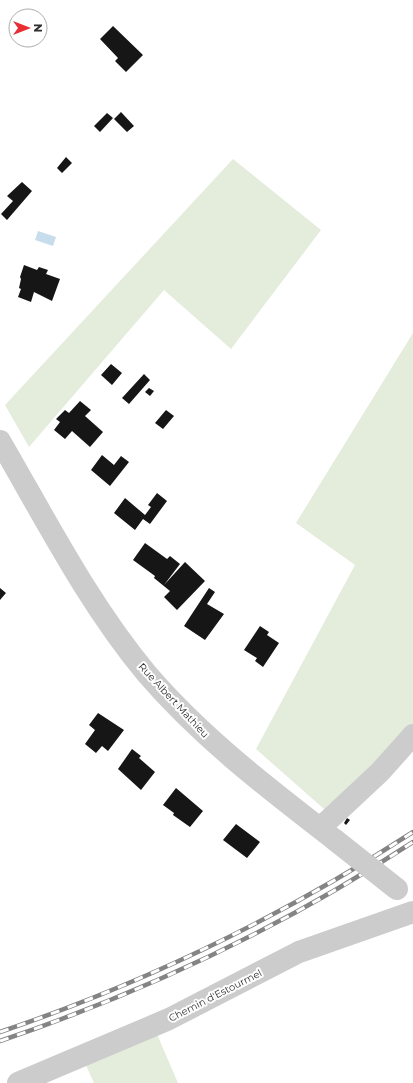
<svg xmlns="http://www.w3.org/2000/svg" width="413" height="1083" viewBox="0 0 413 1083" font-family="Montserrat,sans-serif">
<style>
.green{fill:#e4ecdc}
.water{fill:#c8ddec}
.building{fill:#161616}
.lines{fill:none;stroke-linecap:round;stroke-linejoin:round}
.minor{stroke:#ccc;stroke-width:22}
.rail-casing{stroke:#848484;stroke-width:4.5}
.rail{stroke:#fff;stroke-width:3;stroke-dasharray:9;stroke-linecap:butt}
.minor-bridge{stroke:#ccc;stroke-width:22}
.labels{text-anchor:middle;stroke-width:4;stroke-linejoin:round;paint-order:stroke}
.street-label{font-size:10px;fill:#2f2f2f;stroke:#fff}
</style>
<rect width="100%" height="100%" fill="#fff"/>
<!-- green -->
<path class="green" d="M233,159L321,230L231,349L164,290L29,447L5,405Z
M413,333V746L381,760L324,809L256,749L355,565L296,523Z
M156,1032L178,1083H94L85,1063Z"/>
<!-- water -->
<path class="water" d="M38,231L56,237L53,246L35,240Z"/>
<!-- building -->
<path class="building" d="M113,26L143,55L126,72L115,61L118,58L100,39Z
M121,112L134,126L127,132L114,119Z
M107,113L113,118L100,132L94,126Z
M66,157L72,163L62,173L57,168Z
M22,182L32,191L7,220L1,214L13,201L7,196Z
M24,265L37,270L39,267L48,270L46,274L60,279L52,301L34,292L31,302L18,297L21,289L19,288L21,279L20,277Z
M111,364L122,373L112,385L101,375Z
M144,374L150,380L129,404L122,398Z
M149,388L154,391L150,396L145,392Z
M80,401L91,410L85,416L103,432L90,447L72,431L65,439L54,430L60,422L56,419L65,410L69,413Z
M166,410L174,416L163,429L155,423Z
M102,455L114,465L121,456L129,462L110,486L91,470Z
M157,493L167,501L150,524L143,519L135,530L114,513L125,498L145,515L151,507L148,505Z
M145,543L167,559L170,556L180,564L164,585L185,562L205,581L177,610L164,597L170,591L154,578L155,576L133,560Z
M0,588L6,593L0,600Z
M209,588L215,592L207,604L224,614L205,640L184,626Z
M260,626L269,632L267,635L279,643L263,667L255,661L257,658L244,650Z
M98,713L124,730L108,751L102,746L96,753L85,744L95,730L89,725Z
M132,749L141,756L139,758L155,772L141,790L118,769Z
M176,788L203,811L190,827L173,815L174,813L163,805Z
M347,818L350,820L346,825L344,823Z
M236,824L260,842L247,858L223,840Z"/>
<g class="lines">
<!-- minor -->
<path class="minor" d="M0,441C46,520 88,603 147,674C202,738 269,789 335,840
M320,828L380,772L413,735
M18,1083L169,1019L299,952L413,912"/>
<!-- rail casing -->
<g class="rail-casing">
<path id="rail" d="M0,1032C145,983 285,915 413,832
M0,1041C145,992 285,926 413,842"/>
</g>
<!-- rail -->
<use href="#rail" class="rail"/>
<!-- minor-bridge -->
<path class="minor-bridge" d="M335,840L397,889"/>
</g>
<g class="labels">
<!-- street labels -->
<g class="street-label">
<text transform="translate(174 700) rotate(47)" y="4">Rue Albert Mathieu</text>
<text transform="translate(215 995) rotate(-27)" y="4">Chemin d'Estourmel</text>
</g>
</g>
<!-- north arrow -->
<g transform="translate(28 28) rotate(90)"><circle r="19" fill="#ffffff" stroke="#acacac"/>
<path d="M0-3L7 15L0 10L-7 15Z" fill="#e82e33"/>
<text y="-6" font-size="11" font-weight="bold" text-anchor="middle" fill="#2f2f2f">N</text>
</g>
</svg>
